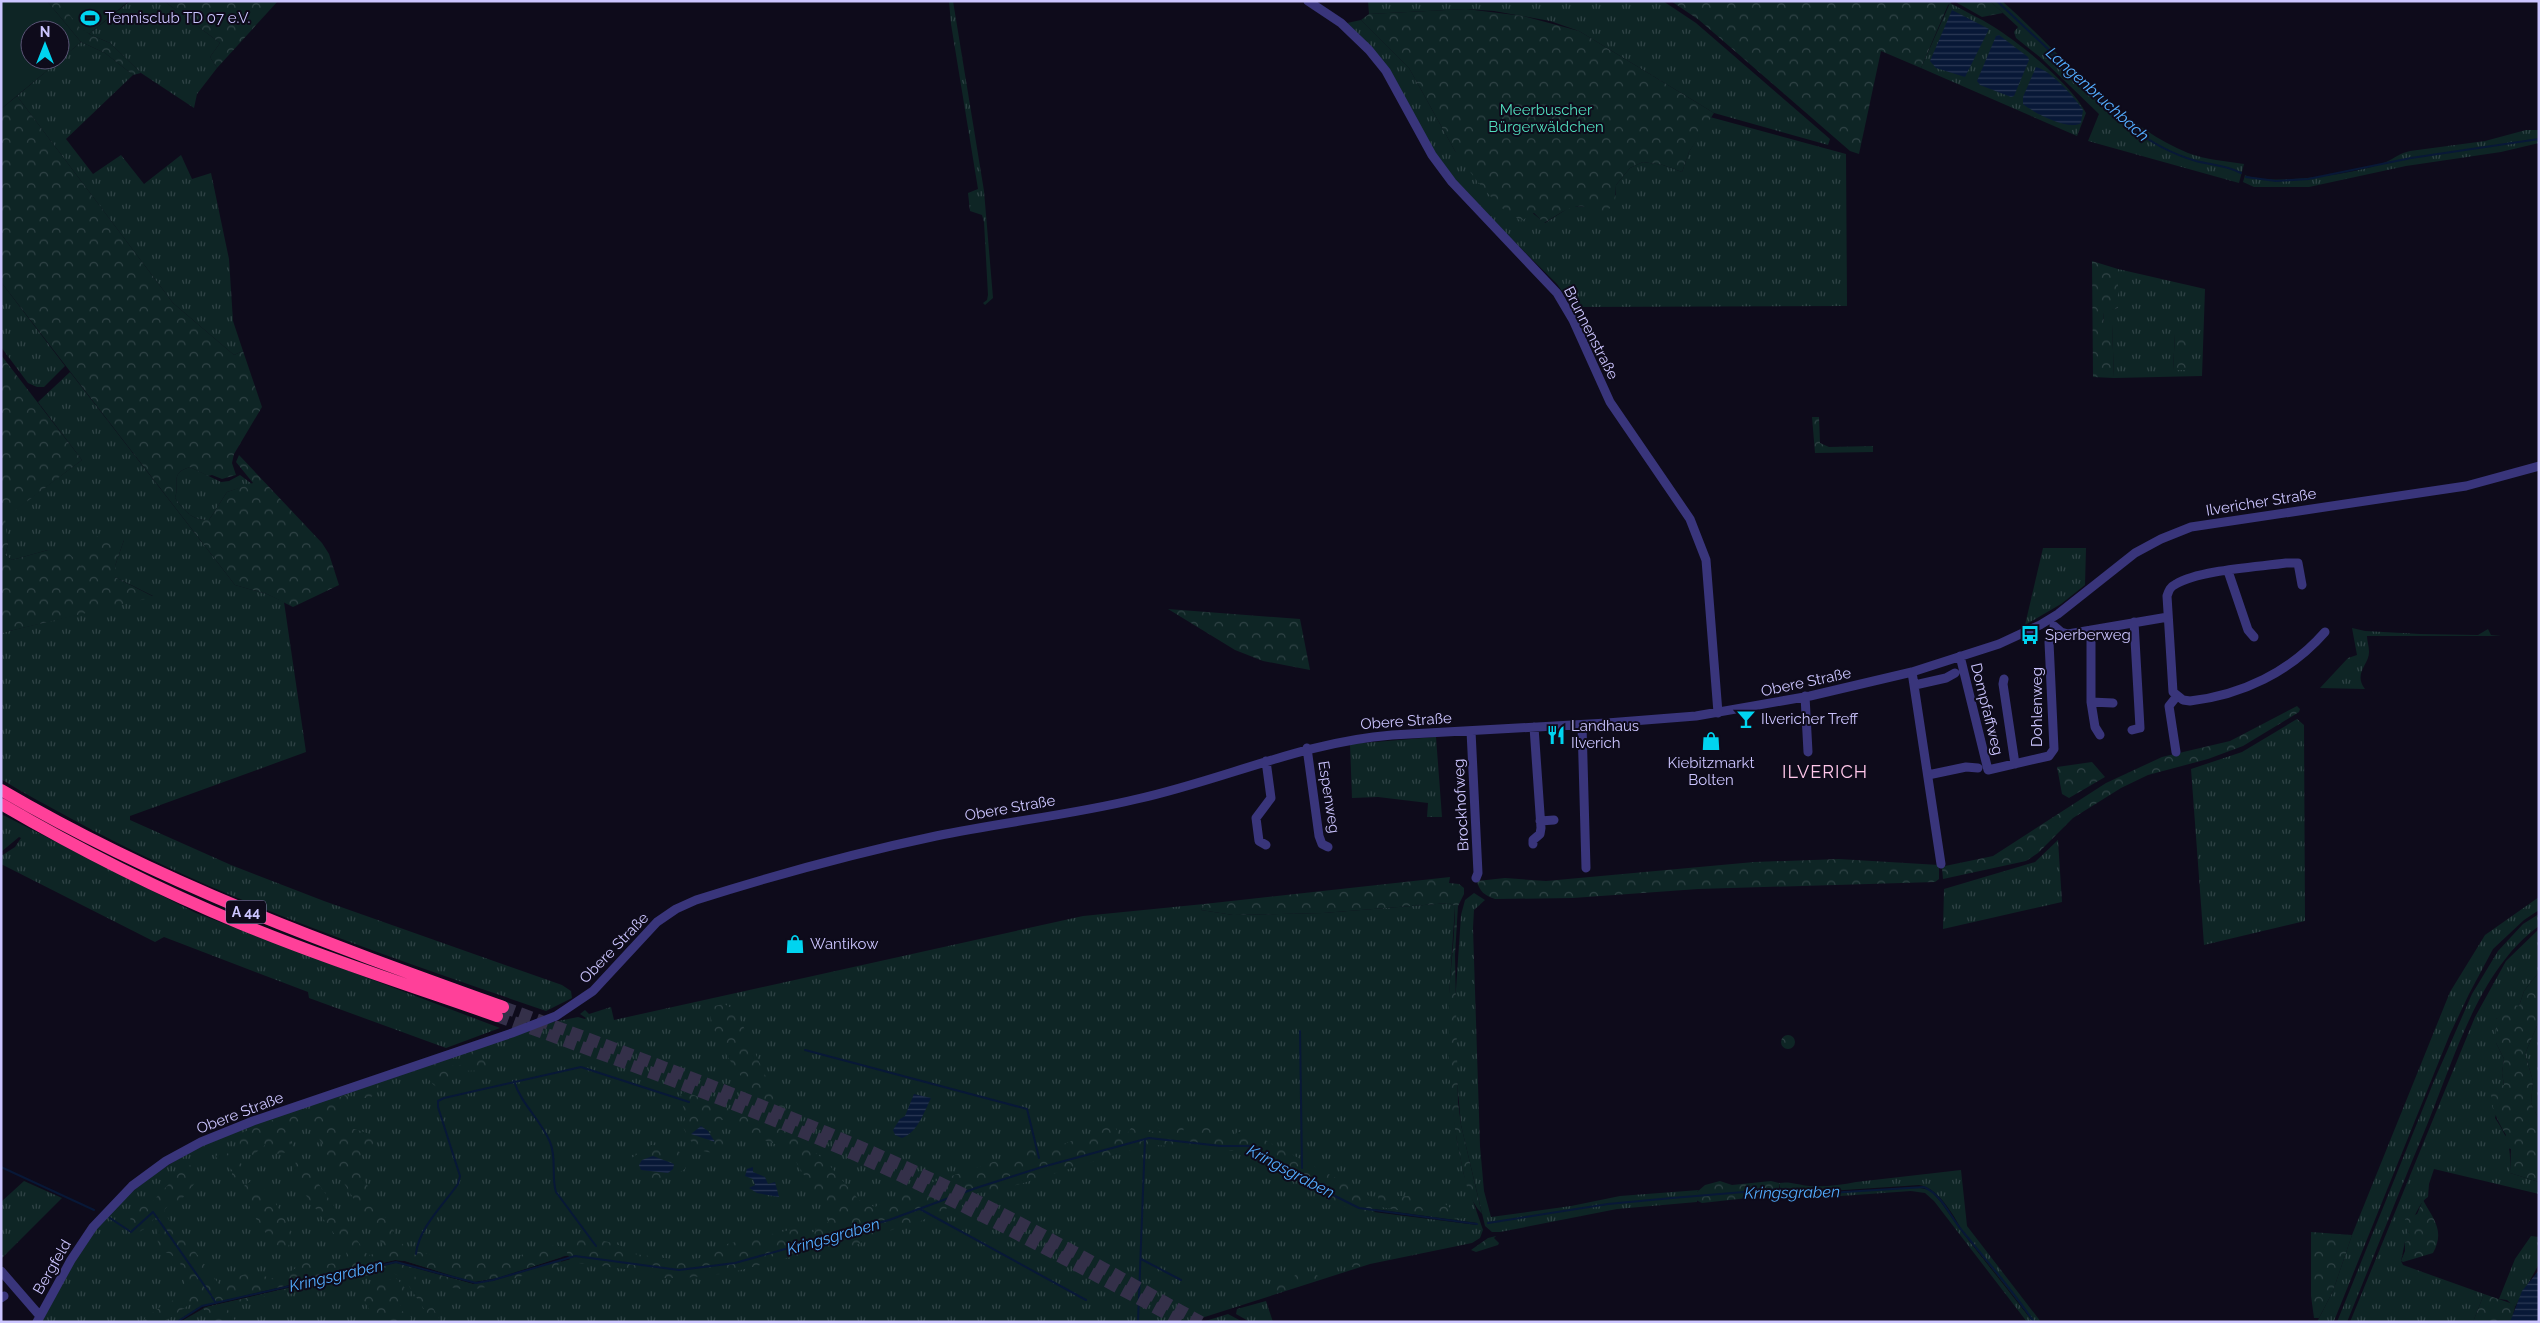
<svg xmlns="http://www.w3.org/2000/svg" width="2540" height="1323" viewBox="0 0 2540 1323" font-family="Raleway,sans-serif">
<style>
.grass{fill:url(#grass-tufts);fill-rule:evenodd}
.forest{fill:url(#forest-crowns)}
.pitch{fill:#0e2525}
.water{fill:url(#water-rules)}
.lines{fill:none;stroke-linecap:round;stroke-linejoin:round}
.stream{stroke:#081837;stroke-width:2}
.highway-tunnel{stroke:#343049;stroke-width:12;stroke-dasharray:12 6;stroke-linecap:butt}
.minor{stroke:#39357b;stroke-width:9}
.highway{stroke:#ff4099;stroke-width:12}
.labels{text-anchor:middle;stroke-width:4;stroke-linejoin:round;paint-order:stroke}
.shield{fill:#0e0b1b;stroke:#938dbb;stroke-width:1}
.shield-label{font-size:14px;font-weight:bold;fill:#ccc5ff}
.poi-label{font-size:15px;fill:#ccc5ff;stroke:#0e0b1b;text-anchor:start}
.park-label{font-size:15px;fill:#51debd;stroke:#0e0b1b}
.street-label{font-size:15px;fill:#ccc5ff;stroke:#0e0b1b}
.water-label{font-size:16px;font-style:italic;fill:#53adff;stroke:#0e0b1b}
.quarter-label{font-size:18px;letter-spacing:1px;fill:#ffc7ea;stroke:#0e0b1b}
</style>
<defs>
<pattern id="grass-tufts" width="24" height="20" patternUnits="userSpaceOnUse" patternTransform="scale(1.25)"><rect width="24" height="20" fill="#0e2525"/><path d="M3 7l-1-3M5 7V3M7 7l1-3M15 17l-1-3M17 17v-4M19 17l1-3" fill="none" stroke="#304346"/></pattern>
<pattern id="forest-crowns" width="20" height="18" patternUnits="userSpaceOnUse" patternTransform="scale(1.25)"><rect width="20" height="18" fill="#0e2525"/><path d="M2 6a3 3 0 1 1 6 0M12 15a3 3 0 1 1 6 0" fill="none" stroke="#304346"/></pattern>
<pattern id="water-rules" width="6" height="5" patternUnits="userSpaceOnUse" patternTransform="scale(1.25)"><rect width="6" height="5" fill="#081837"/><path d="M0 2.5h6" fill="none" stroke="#2b3855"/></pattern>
</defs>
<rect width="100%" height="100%" fill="#0e0b1b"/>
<!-- grass -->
<path class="grass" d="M130,1H164L220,43L210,57L217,68L197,94L194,108L141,73L110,43L89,34Z
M949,1H953L984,191L993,298L985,305L983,303L987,300L988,295L984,222L982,215L970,211L968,193L978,189L951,24Z
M1368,1H1663L1696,23L1830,139L1828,145L1714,113L1579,31L1550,21L1494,11L1466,9L1369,14Z
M1990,1H2002C2060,52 2116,123 2188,153C2206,160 2226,161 2244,164L2239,183L2088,141L2099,114L2041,58L2016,38L2014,32L2018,27Z
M1950,3C1964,11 1980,18 1994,27C2021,44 2072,85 2086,113L2077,136L1921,68Z
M1361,20L1409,68L1455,151L1545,223L1570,207L1589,206L1616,195V185L1630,168L1643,162L1663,165L1682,172L1689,152L1710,117L1846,154L1847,306L1573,307L1557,284L1456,184L1432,149L1389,68L1347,23Z
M81,42L105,53L133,75L66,139L93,174L121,155L144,184L181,155L192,179L211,173L229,259L233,321L243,351L234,355L173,303L17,96Z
M2526,130H2539V143L2501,152L2406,166L2309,187H2254L2243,182L2245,175C2268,187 2362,173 2386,162C2395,158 2400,153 2410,151L2485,141Z
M2118,269L2205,289L2202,376L2114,378L2112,324H2104L2103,312L2118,308ZM2175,334L2188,370H2173Z
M1,282L65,366L44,387H37L28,383L1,347Z
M70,372L235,585L267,594L284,602L306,752L130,816V820L231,865L324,901L562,985L571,991L572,998L546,1011C384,955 221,901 70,818C47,805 23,793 1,779V633L153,596L115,577V566L124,540L81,566L48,550L12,560L5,555L8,545L4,518L82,460L38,402Z
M190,467L221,482L229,481L240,475L252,484L227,492L209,520C193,521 184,511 175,498C180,483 169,473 190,467Z
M2043,548H2086L2085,585L2061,604L2025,625Z
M2352,628L2365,631L2420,634L2478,635L2488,629L2491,635L2501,636H2367C2367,641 2369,646 2369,652C2369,665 2353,673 2365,689L2320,688L2348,658L2357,655Z
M2297,719L2304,725L2305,921L2204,945L2191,769L2242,752Z
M1436,737L1442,817H1427L1428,803L1378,797L1352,798L1350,744Z
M1,814L196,913L500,1028L446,1048L309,998L308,992L164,937L155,942L1,864V856L15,847L21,838L19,837L1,852Z
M2058,840L2062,902L1943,929L1944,889L2035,862Z
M1474,893L1485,900L1474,910L1473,928L1480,1146L1484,1191L1491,1217L1571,1206L1620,1196L1699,1190L1697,1192V1202L1617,1209L1500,1232H1492L1485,1226L1461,1125L1457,1080L1455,1004L1461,915L1465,900Z
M2539,897V910L2524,920L2493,949L2469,994L2450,1034L2334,1321L2317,1322L2333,1291L2352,1235L2450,992L2485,935Z
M1449,903L1455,906L1449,996L1452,1101L1457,1141L1464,1175L1483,1230L1480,1238L1472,1243L1370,1264L1189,1322H180L206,1307L396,1263L473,1284L493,1281L578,1257L685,1271L726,1267L902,1217L979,1189L1149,1140L1220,1147H1250L1358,1210L1477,1225V1223L1359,1207L1253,1145L1216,1144L1150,1137L985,1183L883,1221L810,1239L749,1260L696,1268H675L576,1255L565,1256L497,1278L473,1282L405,1261L395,1260L204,1304L176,1322H41C62,1283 83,1240 115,1208C176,1147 248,1125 328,1098C398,1074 469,1052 539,1025L578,1017L585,1019L586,1018L580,1014L585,1010L589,1014L611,1007L614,1020L1083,916L1204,904L1201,910L1233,915L1323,913Z
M2539,914V926C2479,969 2454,1059 2427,1125C2399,1192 2374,1256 2347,1322H2337L2434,1081L2472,994L2498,951L2523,924Z
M2539,929V972L2524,991L2519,1006L2496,1019V1043L2504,1059L2502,1073L2504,1085L2495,1118C2509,1139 2511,1148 2510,1173L2539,1182V1194L2434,1169L2429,1184L2428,1197C2420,1201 2413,1221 2407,1230L2412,1240L2405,1242L2401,1261L2403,1265L2484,1294L2473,1322H2350L2475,1017L2506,961Z
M2539,1021V1120L2531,1103L2533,1081L2525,1054Z
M1961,1170L1967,1226L2041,1322H2034L1963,1232C1954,1216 1939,1188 1919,1185L1829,1191L1780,1188L1779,1183C1790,1181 1798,1185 1810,1186C1826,1187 1841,1185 1856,1182Z
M24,1181L62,1198L1,1259V1202Z
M1915,1187L1930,1190L1940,1201L1962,1232L2033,1322H2027L1934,1201L1925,1193L1911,1191L1827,1197L1779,1194L1780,1190L1818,1194Z
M2531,1236L2539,1237V1264L2515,1307L2507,1300L2499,1299L2515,1259Z
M1266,1301L1273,1322H1250L1236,1314L1237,1309Z
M1228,1314L1243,1322H1202Z"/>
<!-- forest -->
<path class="forest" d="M47,1H59L89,34L110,43L141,73L133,75L105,53L81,42Z
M164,1H278L217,68L210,57L220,43Z
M1671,1H1953L1948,5L1921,68L1881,51L1859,154L1850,151L1699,20Z
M1954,1H1990L2003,13L1982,17Z
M1466,9L1523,16L1579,31L1714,113L1689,152L1682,172L1663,165L1643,162L1630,168L1616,185L1615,203L1607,211L1596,213C1579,197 1561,213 1544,223L1534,213L1521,221L1499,206L1477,181L1455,151L1409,68L1361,20L1369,14Z
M17,96L173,303L234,355L243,351L262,407L234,454L232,463L236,475L222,479L212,475L208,476L190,467C169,473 180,483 175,498C184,511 193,521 209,520L227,492L253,483L236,462L239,455L322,543L329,554L339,585L293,607L267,594L235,585L1,282V109Z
M2092,261L2118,269V308L2103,313L2104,324H2112L2114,378L2093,377Z
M2175,334L2182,335L2186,339L2188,370H2173Z
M1,355L82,460L5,518L8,545L5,555L12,560L48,550L68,552L81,566L93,536L124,540L115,566V577L154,597L1,633Z
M1812,417H1819L1820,443L1829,447L1873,446V452L1815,453Z
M1168,609L1300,619L1310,670L1263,661L1235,650Z
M2297,706L2300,709L2299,712L2243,746L2208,759L2148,775L2121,788L2073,818L2038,853L2026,861L1943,879L1942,868L1945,866L1993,856L2106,783L2162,757L2230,741Z
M2092,762L2105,777L2069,798L2062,794L2057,767Z
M1839,859L1939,865V879L1935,882L1698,889L1573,898L1495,899C1485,896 1479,891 1477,881L1505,878L1546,881L1754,862Z
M1450,877L1449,883L1459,884L1464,888V894L1458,906L1455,955L1458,1102L1461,1125L1482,1214C1468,1199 1465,1180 1461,1161C1449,1107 1447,1049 1449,994C1451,964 1455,935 1455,906L1449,903L1323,913L1233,915L1201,910L1204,904Z
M2539,972V1021L2525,1054L2533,1081L2531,1103L2539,1120V1182L2510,1173L2511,1149L2499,1146L2506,1135C2496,1119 2490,1105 2491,1086L2504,1085L2502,1073L2504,1059L2496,1043V1019L2514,1005L2519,1006L2524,991Z
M724,1004L736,1010L765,1075L806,1139L807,1147L825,1160L859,1200L875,1207L904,1192L1034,1148C1055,1148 1073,1141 1092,1134C1101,1131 1105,1126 1114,1127L1118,1131L1119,1138L1125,1137L1131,1128H1147L1148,1132L1163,1131L1155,1126L1169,1122L1184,1126L1183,1133L1193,1136L1201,1128H1209L1212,1132L1210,1136H1235L1237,1132H1250L1373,1198L1376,1206L1373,1217L1330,1201L1249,1152L1154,1145L1134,1149L997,1191L978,1193L919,1222L899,1227L851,1247L839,1246L834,1238L818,1239L820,1246L811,1252L729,1273L684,1278H665L639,1271L571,1262L566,1250C568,1247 570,1242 573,1240C581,1234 618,1243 627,1249L626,1253L680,1260L702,1258L705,1253L718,1246L799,1228L804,1233L814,1232L818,1226L829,1222V1217L792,1155V1150L755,1137L725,1119L701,1127L692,1134L714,1142L708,1131H716L727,1141L728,1149C704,1158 693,1149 683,1127L685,1119L681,1094L686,1092L784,1130C758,1095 713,1052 709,1007Z
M1781 1042a7 7 0 1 1 14 0a7 7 0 1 1-14 0Z
M476,1047L480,1057L495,1067C482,1074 465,1067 452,1075C447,1078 442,1083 437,1087C428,1082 427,1076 429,1066L444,1060L449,1066L470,1064L462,1052Z
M374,1082L379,1086V1090L370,1098H363L355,1089Z
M346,1095L354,1100L356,1104L333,1114L338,1124L370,1134L376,1142L357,1159L358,1169L399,1241L408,1249L456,1261L474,1264L506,1260L512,1264L519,1262L521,1255L555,1245L562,1247V1257L497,1278L473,1282L405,1261L395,1260L201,1306L193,1302L164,1322H141L164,1304L193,1293L185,1286L180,1262L169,1253L159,1252L155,1217L148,1227L137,1233L131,1229L130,1211L152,1202L182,1170L190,1165L199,1178L181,1200L170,1204L164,1210L171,1224L188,1242L221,1287C233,1280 245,1270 260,1274C265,1276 269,1279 275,1278C291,1274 298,1264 313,1260L315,1266L347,1261L346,1250L291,1175L296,1162L304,1164L314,1177L368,1256L378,1252L383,1245C371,1224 304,1128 312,1111C316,1103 338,1098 346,1095Z
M302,1108V1123L283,1134L292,1144V1151L278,1154L265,1145L253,1155L240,1148L239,1134Z
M651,1145C670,1147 686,1147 685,1169C666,1181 646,1186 629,1166L630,1159Z
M219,1150L229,1154L248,1169L243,1176L232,1178V1170L216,1157Z
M251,1181C272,1188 282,1216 293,1234L288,1247L284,1251C266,1238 246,1208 244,1186Z
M1720,1181L1732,1185L1771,1181L1779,1183V1194L1775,1195L1702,1203L1696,1200L1697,1192L1705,1185Z
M1383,1186L1393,1196C1407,1197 1420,1192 1426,1207L1419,1214L1381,1207L1377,1193L1379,1187Z
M2423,1200C2434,1220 2445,1231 2433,1253L2403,1262L2401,1261L2405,1251V1242L2411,1240L2407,1230L2405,1219L2417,1214Z
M1436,1202C1448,1203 1447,1207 1455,1211C1460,1214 1463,1213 1467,1217C1459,1222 1438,1215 1432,1209Z
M2311,1232L2352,1235L2333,1291L2319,1318H2314L2311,1296Z
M1496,1236L1494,1238L1499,1243L1498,1245L1476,1252L1471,1250L1488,1238Z
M1368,1258L1373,1262L1355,1268L1349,1266L1350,1263Z
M562,1260C557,1271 538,1271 528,1274C504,1281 481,1293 455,1288C442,1286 429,1276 416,1272L413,1273L441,1322L431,1320L405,1280L392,1272H379L365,1276L315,1282L226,1307L236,1322H211L203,1308L396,1263L473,1284L493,1281Z
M1299,1272L1305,1274L1308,1278L1314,1274L1317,1275L1319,1278L1278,1293L1272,1289L1275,1285L1291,1282L1293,1277Z
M396,1278L405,1288L399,1298L402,1311L411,1317L410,1322H377L361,1296L384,1281Z
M2484,1294L2513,1304L2515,1307L2511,1322H2473Z"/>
<!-- pitch -->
<path class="pitch" d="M1,1H47L81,42L60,60V30H30V60H60L1,109Z
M59,1H129L89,34L80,28Z"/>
<!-- water -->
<path class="water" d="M1952,10L1989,29L1965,77L1936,68L1930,61Z
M1999,35L2028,57L2029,60L2014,96L2011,97L1980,85L1977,81L1996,36Z
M2036,67C2052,71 2074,97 2083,110L2081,123C2069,131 2034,113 2023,104V97Z
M914,1094L931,1098C924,1112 918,1132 902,1138L895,1135L893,1130L900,1119L905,1116Z
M701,1126L708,1131L715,1142L691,1134Z
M653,1156L674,1164L673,1169L668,1173L641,1170L639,1165L642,1160Z
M753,1167V1172L765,1177L768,1184L775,1182L779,1197L757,1193L749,1188L755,1185L753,1179L745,1176L747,1169Z
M2539,1270V1322H2510L2522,1291Z"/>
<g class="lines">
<!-- stream -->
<path class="stream" d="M1997,1L2131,127C2150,142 2172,154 2196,161C2212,165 2226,165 2241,173
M2246,177L2276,181L2308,179L2411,158L2539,139
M1300,1031L1302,1168
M805,1050L1027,1109L1039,1158
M514,1081C521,1104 541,1120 550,1142C557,1158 551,1176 556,1192L596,1246
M1,1167L94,1210
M920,1209L1086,1300
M110,1218L131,1232L153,1212L211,1295
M1488,1223L1608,1204L1672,1198L1781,1189L1828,1193L1924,1187C1944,1196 1950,1218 1964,1233C1988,1262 2013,1291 2034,1322
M416,1254C418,1229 444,1204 458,1184L460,1176L438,1107V1101L444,1098L581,1067L689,1102
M1141,1259L1181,1280
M212,1297L216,1303
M177,1322L202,1306L396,1262L476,1283L493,1280L575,1256L679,1270L735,1263L889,1220L976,1188L1042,1167L1149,1138L1221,1146H1250L1321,1189L1359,1208L1477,1224
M1138,1322L1145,1139"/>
<!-- highway-tunnel -->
<path class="highway-tunnel" d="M503,1007C649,1061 795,1115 936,1181C1026,1223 1113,1274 1201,1322
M497,1016C612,1058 729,1100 842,1149C958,1200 1070,1262 1182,1322"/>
<!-- minor -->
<path class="minor" d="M1308,1L1341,23L1369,50L1386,71L1432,155L1452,182L1557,293L1573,320L1610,402L1690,519L1706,560L1718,713
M2228,571L2248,630L2254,637
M2302,585L2298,563H2286C2258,567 2199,570 2176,584C2170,587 2169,590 2167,596L2173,692L2183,700L2190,701C2242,695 2290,672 2325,632
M2054,626L2061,632L2068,634L2168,617
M2091,630V702L2113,703
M1960,656L1988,770L2049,756L2054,749L2049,642L2057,629
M1912,672L1941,864
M2004,679L2003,684L2015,764
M1915,685L1946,678L1955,673
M1805,696L1808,752
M2091,702L2095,727L2100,735
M1582,725L1586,868
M2132,730L2140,728L2134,622
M1471,731L1478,873L1476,878
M1307,748L1319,836L1322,844L1328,847
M2176,752L2169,706L2177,696
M1928,775L1966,767L1978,768
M1540,821L1554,820
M1533,844V840L1540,834L1541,828L1534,727
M1266,845L1259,841L1256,818L1271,798L1266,761
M1,1271L40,1316
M1,1298L4,1296
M37,1322L71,1260L93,1227L132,1186L166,1161L201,1142L253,1121L512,1033L556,1016L593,991L657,922L676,909L696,900C775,875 855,853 936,836C1003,822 1071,815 1137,799C1223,780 1303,742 1392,735L1607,723L1696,716L1810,696L1912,672L1999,644L2040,625L2058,614L2135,553L2161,539L2191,527L2466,486L2539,466"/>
<!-- highway -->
<path class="highway" d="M1,790C163,885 328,944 503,1007
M1,804C78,849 157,889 239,923C324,958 411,986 497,1016"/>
</g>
<!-- icons -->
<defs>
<g id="stadium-bare" transform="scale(1.5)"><path d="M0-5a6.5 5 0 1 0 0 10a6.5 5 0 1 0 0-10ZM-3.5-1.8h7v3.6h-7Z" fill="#00d4f0" stroke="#0e0b1b" stroke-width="2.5" paint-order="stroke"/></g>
<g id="bus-bare" transform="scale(1.5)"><path d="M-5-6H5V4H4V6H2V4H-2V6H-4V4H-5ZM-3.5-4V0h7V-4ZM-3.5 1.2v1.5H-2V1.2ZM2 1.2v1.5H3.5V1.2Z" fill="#00d4f0" stroke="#0e0b1b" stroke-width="2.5" paint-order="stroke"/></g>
<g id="bar-bare" transform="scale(1.5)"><path d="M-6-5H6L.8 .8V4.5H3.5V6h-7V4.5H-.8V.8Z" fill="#00d4f0" stroke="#0e0b1b" stroke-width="2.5" paint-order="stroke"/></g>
<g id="restaurant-bare" transform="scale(1.5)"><path d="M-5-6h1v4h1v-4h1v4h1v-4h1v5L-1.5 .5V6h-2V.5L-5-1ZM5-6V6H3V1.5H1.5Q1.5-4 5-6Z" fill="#00d4f0" stroke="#0e0b1b" stroke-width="2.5" paint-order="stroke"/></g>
<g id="shop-bare" transform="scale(1.5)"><path d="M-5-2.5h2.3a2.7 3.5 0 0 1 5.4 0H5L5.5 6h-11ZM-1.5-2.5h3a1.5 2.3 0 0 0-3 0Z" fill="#00d4f0" stroke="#0e0b1b" stroke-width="2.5" paint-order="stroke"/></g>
</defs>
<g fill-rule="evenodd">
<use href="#stadium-bare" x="90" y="18"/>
<use href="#bus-bare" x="2030" y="635"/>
<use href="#bar-bare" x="1746" y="719"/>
<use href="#restaurant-bare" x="1556" y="735"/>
<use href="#shop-bare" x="1711" y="741"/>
<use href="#shop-bare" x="795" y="944"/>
</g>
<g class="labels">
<!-- shield labels -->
<rect class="shield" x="226" y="900.5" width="40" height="23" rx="4"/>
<g class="shield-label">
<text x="246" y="917">A 44</text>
</g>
<!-- poi labels -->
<g class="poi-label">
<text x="105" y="23">Tennisclub TD 07 e.V.</text>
<text x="2045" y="640">Sperberweg</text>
<text x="1761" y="724">Ilvericher Treff</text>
<text x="1571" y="731">Landhaus<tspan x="1571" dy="17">Ilverich</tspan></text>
<text x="1711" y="768" text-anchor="middle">Kiebitzmarkt<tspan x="1711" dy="17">Bolten</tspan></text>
<text x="810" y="949">Wantikow</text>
</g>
<!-- park labels -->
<g class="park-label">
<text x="1546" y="115">Meerbuscher<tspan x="1546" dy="17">Bürgerwäldchen</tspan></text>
</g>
<!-- street labels -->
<g class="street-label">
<text transform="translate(1591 333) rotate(63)" y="5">Brunnenstraße</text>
<text transform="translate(2261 502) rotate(-9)" y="5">Ilvericher Straße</text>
<text transform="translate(1806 682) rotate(-12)" y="5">Obere Straße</text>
<text transform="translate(2037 707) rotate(-90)" y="5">Dohlenweg</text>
<text transform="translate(1987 709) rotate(76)" y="5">Dompfaffweg</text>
<text transform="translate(1406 721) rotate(-4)" y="5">Obere Straße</text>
<text transform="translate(1329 797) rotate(81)" y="5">Espenweg</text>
<text transform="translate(1461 805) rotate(-93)" y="5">Brockhofweg</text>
<text transform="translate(1010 808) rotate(-10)" y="5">Obere Straße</text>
<text transform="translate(614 948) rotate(-46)" y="5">Obere Straße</text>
<text transform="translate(240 1113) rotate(-21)" y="5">Obere Straße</text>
<text transform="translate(52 1267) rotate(-60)" y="5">Bergfeld</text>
</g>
<!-- water labels -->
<g class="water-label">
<text transform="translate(2098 94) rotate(42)" y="6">Langenbruchbach</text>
<text transform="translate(1291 1171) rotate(28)" y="6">Kringsgraben</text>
<text transform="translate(1792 1192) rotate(-1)" y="6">Kringsgraben</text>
<text transform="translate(833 1236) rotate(-16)" y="6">Kringsgraben</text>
<text transform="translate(336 1275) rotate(-13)" y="6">Kringsgraben</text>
</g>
<!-- quarter labels -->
<g class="quarter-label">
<text x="1825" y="778">ILVERICH</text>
</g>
</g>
<!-- border -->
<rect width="2540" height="1323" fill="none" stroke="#ccc5ff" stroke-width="5"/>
<!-- north arrow -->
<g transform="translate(45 45)"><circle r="24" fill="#0e0b1b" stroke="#5a5576"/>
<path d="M0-4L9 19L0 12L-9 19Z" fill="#00d4f0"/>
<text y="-8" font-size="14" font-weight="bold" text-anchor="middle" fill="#ccc5ff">N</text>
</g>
</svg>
